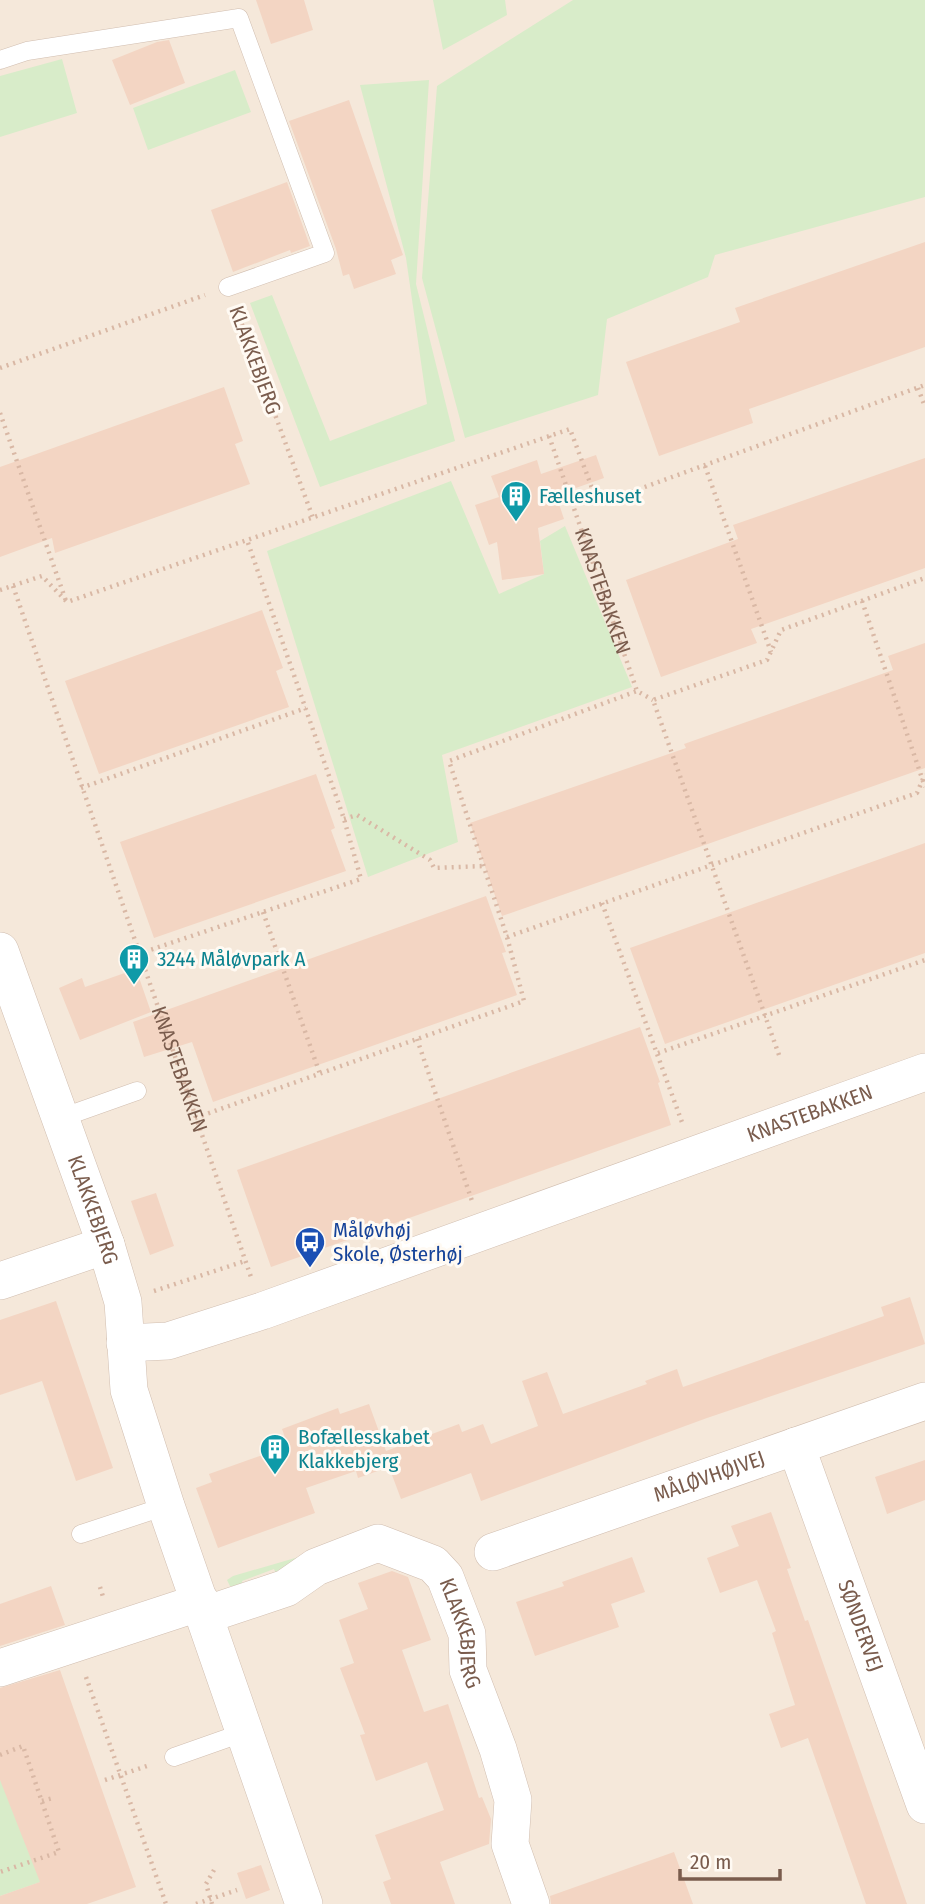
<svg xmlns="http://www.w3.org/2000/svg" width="925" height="1904" viewBox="0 0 925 1904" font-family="'Fira Sans Condensed',sans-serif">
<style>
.residential{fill:#f5e8da}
.green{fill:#d8ecc9}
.building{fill:#f3d5c3}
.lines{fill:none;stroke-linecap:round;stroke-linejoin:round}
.service-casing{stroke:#d1beb0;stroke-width:19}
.minor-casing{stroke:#d1beb0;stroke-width:38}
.path{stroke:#d9b8a5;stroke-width:4.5;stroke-dasharray:2 5;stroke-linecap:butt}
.service{stroke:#fff;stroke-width:18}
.minor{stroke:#fff;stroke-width:37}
.labels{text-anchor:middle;stroke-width:6;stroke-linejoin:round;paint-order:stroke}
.street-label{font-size:21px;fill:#7a5c4d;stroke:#fffaf3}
.culture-label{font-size:21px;fill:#0d838f;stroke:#fffaf3;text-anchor:start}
.transit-label{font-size:21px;fill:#164399;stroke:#fffaf3;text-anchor:start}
</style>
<rect width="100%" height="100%" fill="#fdf6ec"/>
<!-- residential -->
<path class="residential" d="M0,0H925V1904H0Z"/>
<!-- green -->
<path class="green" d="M433,0H505L507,15L443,50Z
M573,0H925V197L715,255L708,277L607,319L598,395L465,438L422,278L437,86Z
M62,59L77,113L0,137V76Z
M235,70L251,112L148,150L133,108Z
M429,80L416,284L455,441L320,487L250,303L272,295L330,441L427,404L406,258L360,85Z
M451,481L499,594L544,574L540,541L565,526L632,687L442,755L458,842L368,877L267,551Z
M302,1556L277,1576L274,1569L242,1581L243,1590L230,1586L227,1580L233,1576Z
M0,1738L78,1869L0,1896Z"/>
<!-- building -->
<path class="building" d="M256,0H304L313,30L271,44Z
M169,40L185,83L130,105L112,60L157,42Z
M349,100L403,255L391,260L396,274L354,289L349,274L343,276L336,249L289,121Z
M287,182L310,246L291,253L290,250L233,272L211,210Z
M925,242V347L749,409L753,423L659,456L626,362L740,322L735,308Z
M224,387L243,441L235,444L250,484L55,553L52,538L0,557V467Z
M596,455L604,478L556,495L564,519L538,528L544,574L502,580L497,542L489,545L475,505L499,497L491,476L537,460L541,474Z
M925,458V568L751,629L757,643L661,677L626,580L738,539L733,525Z
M262,610L283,668L276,671L289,707L99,774L65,681Z
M925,643V768L502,916L470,823L686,748L684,744L893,670L888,656Z
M316,774L335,828L331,830L346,871L154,938L120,842Z
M925,843V953L665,1044L630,948Z
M486,896L506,952L502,953L517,995L213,1102L192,1042L144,1057L133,1022Z
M136,969L151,1012L80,1040L59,988L82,978L85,987Z
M640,1027L660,1082L658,1083L671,1125L271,1267L237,1170Z
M156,1193L174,1246L150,1255L131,1201Z
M910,1297L925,1344L707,1418L481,1501L471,1473L401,1499L389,1467L358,1478L356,1471L306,1488L315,1513L218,1548L196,1488L212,1482L209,1474L288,1446L282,1429L338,1408L340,1414L369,1404L386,1451L459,1424L462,1432L483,1424L491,1444L538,1426L522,1381L547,1372L563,1414L647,1384L645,1381L677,1369L683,1387L884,1316L881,1307Z
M56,1301L113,1468L76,1481L42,1381L0,1395V1320Z
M925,1460V1500L887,1514L875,1477Z
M771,1512L791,1568L787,1569L805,1621L808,1620L907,1904H866L808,1738L781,1748L769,1714L795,1705L772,1633L776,1631L757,1580L720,1593L707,1558L739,1546L731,1526Z
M632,1557L645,1592L611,1604L619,1627L535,1656L516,1602L564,1586L562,1582Z
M392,1571L408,1577L431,1640L402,1650L424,1712L448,1704L479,1798L482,1797L491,1819L489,1844L440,1862L455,1904H391L383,1882L391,1879L375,1835L444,1810L427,1762L376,1781L360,1735L365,1734L340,1668L354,1663L339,1620L368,1609L358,1583Z
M51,1586L65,1625L0,1646V1604Z
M60,1670L136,1887L87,1904H0V1896L40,1882L0,1780V1688Z
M674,1852L693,1904H551L550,1896Z
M261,1865L270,1890L246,1899L237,1873Z"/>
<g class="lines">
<!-- service casing -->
<g class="service-casing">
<path id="service" d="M0,60L27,51L239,18L325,253L228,287
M61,1118L137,1091
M81,1534L166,1506
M174,1757L245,1732"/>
</g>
<!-- minor casing -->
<g class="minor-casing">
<g id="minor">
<path id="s3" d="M0,951L106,1245L123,1302L129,1390L166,1506L304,1904"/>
<path d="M0,1281L106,1245"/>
<path id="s4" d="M125,1343L168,1341L262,1311L925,1072"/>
<path id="s5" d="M796,1446L925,1805"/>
<path id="s6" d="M493,1552L925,1401"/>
<path id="s7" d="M205,1615L286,1588L316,1567L378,1543L433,1564L445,1577L467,1634L468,1670L498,1749L513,1800L510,1844L531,1904"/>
<path d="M0,1668L201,1602"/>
</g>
</g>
<!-- path -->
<g class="path">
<path d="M237,311L313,518"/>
<path d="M0,368L205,295"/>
<path d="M918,388L925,407"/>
<path d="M0,413L66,601"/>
<path id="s1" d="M549,436L637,691L653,700"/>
<path d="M705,466L771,652"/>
<path id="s2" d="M13,586L252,1280"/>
<path d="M0,590L42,576L67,602L570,429L598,504L925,385"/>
<path d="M862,601L925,787"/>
<path d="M81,788L306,708"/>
<path d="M344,819L357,815L430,860L434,868L483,866"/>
<path d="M602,903L683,1125"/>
<path d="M263,912L320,1074"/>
<path d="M507,937L917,793L925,774"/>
<path d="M138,954L361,879L344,819L247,540"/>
<path d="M417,1039L472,1201"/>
<path d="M658,1053L925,960"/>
<path d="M779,1055L653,700L767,660L781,630L925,578"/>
<path d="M195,1118L524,1001L507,937L449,761L637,691"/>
<path d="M154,1291L245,1261"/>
<path d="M100,1587L104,1600"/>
<path d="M86,1677L166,1904"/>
<path d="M0,1755L23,1746L59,1852L0,1872"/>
<path d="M105,1780L150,1765"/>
<path d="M42,1801L53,1798"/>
<path d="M196,1904L237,1890"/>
<path d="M212,1904L206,1884L214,1870"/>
</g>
<!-- service -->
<use href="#service" class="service"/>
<!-- minor -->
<use href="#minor" class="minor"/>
</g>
<!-- icons -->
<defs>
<g id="building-pin" transform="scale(1.575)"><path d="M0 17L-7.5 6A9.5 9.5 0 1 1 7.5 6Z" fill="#0f9aa8" stroke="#fffaf3"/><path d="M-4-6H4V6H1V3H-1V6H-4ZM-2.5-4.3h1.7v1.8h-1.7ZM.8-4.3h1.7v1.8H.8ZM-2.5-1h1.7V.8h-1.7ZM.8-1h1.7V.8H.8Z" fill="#fff"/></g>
<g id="bus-pin" transform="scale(1.575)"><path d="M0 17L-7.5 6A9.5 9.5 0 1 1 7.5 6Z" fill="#1a4fb4" stroke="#fffaf3"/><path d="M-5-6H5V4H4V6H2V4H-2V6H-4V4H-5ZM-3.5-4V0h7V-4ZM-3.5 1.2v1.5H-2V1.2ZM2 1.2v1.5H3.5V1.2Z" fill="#fff"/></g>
</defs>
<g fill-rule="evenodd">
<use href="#building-pin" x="516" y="496"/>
<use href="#building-pin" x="134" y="959"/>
<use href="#bus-pin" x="310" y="1242"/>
<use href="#building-pin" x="275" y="1449"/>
</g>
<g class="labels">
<!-- street labels -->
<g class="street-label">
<text transform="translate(255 360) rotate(70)" y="7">KLAKKEBJERG</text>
<text dy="7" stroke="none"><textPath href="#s1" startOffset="164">KNASTEBAKKEN</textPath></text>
<text dy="7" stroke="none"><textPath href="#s2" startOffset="511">KNASTEBAKKEN</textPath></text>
<text dy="7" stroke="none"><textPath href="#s4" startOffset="724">KNASTEBAKKEN</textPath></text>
<text dy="7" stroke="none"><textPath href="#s3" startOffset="275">KLAKKEBJERG</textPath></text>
<text dy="7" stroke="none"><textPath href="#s6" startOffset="229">MÅLØVHØJVEJ</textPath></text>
<text dy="7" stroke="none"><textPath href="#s5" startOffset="191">SØNDERVEJ</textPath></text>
<text dy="7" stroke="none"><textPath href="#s7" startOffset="324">KLAKKEBJERG</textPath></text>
</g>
<!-- culture labels -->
<g class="culture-label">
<text x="539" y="503">Fælleshuset</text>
<text x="157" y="966">3244 Måløvpark A</text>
<text x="298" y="1444">Bofællesskabet<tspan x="298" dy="24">Klakkebjerg</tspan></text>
</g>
<!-- transit labels -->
<g class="transit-label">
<text x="333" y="1237">Måløvhøj<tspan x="333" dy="24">Skole, Østerhøj</tspan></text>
</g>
</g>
<!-- scale -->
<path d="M680 1869v10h100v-10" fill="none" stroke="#7a5c4d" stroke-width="3.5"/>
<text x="690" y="1869" font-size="21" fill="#7a5c4d" stroke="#fffaf3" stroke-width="5" paint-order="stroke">20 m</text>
</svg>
